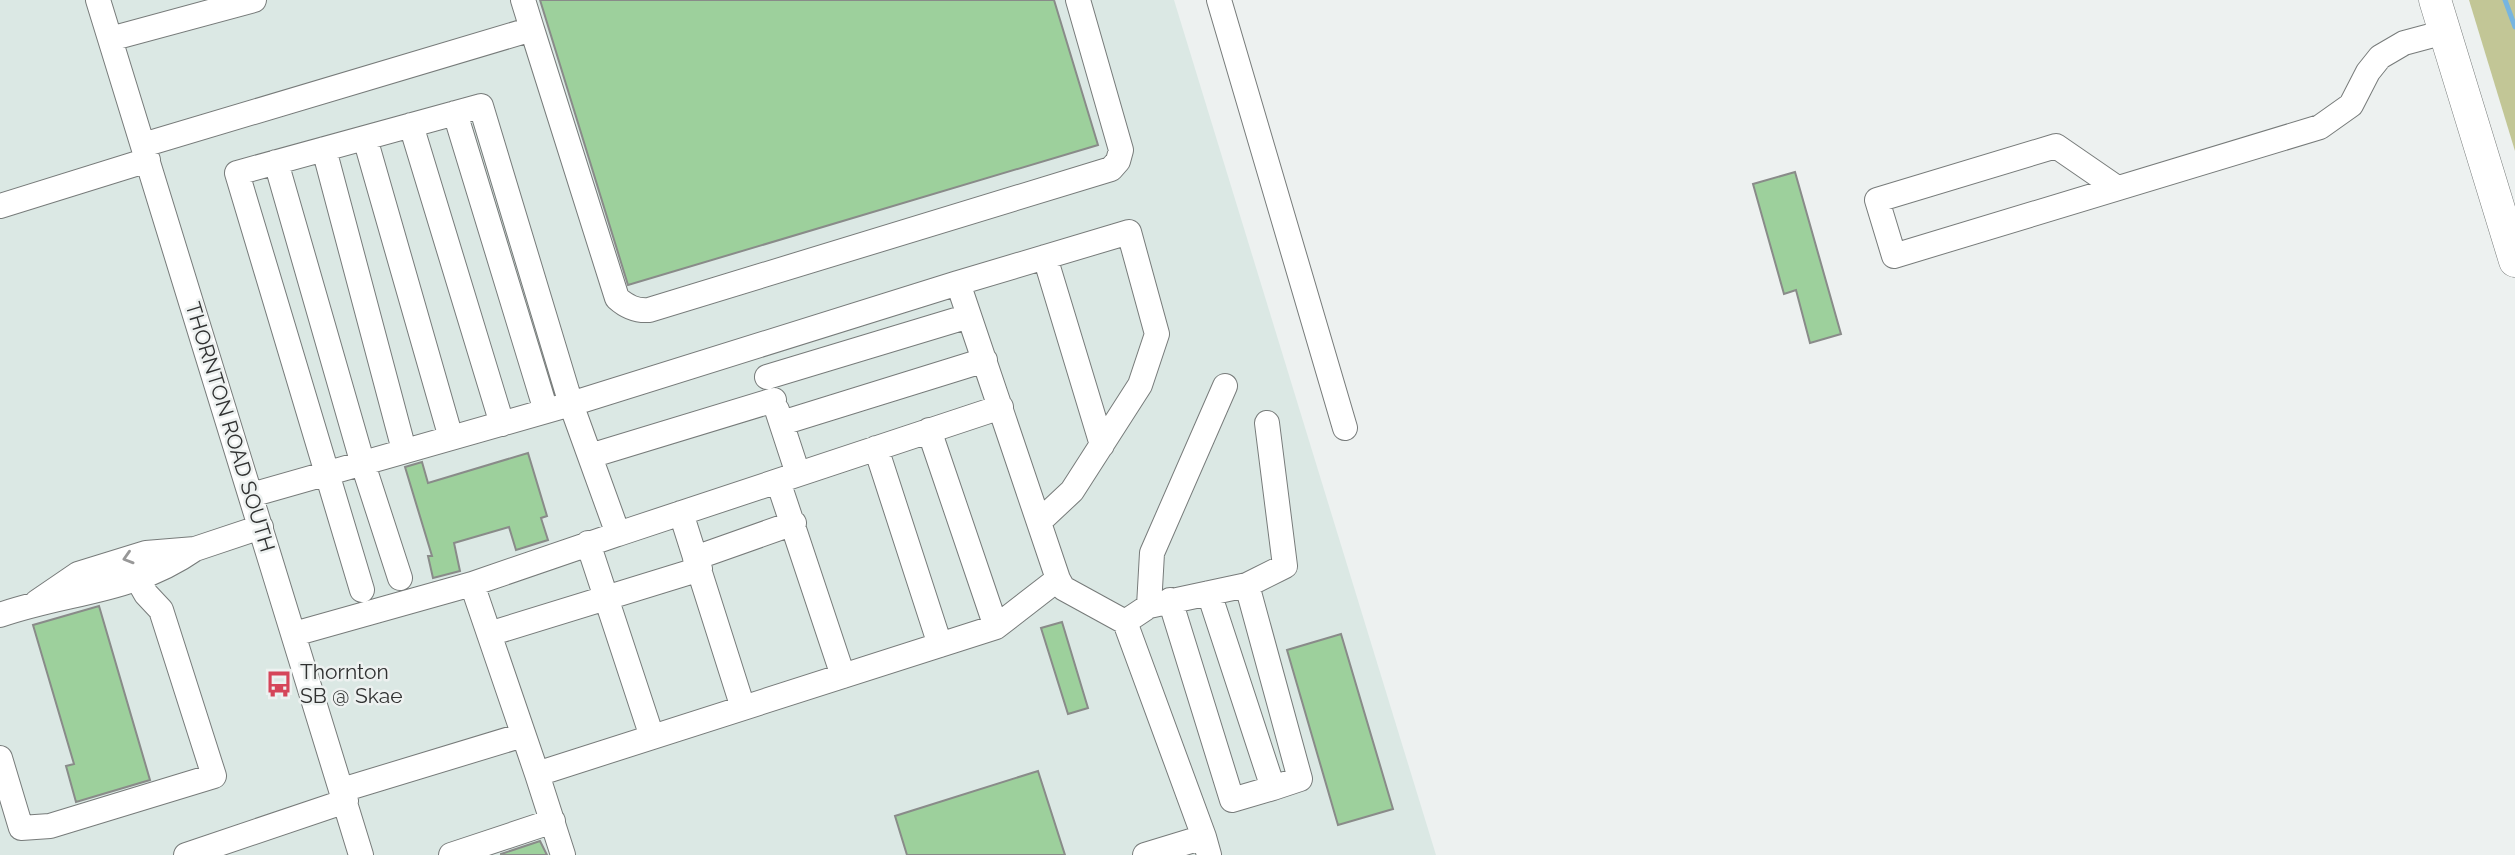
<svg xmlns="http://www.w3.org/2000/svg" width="2515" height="855" viewBox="0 0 2515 855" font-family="Raleway,sans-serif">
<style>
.built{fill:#dbe8e4}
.green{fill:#c2c696}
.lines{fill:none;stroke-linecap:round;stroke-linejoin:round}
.stream{stroke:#76b5e0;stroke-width:5}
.building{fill:#9dd09c;stroke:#898b89;stroke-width:2}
.minor-casing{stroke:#777b7a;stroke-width:26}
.major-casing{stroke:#777b7a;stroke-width:33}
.minor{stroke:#fff;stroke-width:24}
.major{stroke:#fff;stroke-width:32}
.oneway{stroke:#989898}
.labels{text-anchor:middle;stroke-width:5;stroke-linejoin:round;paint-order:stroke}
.street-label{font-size:21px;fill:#303131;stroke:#edf1f0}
.poi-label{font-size:21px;fill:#303131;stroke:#edf1f0;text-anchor:start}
</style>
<rect width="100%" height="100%" fill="#edf1f0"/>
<!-- built -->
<path class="built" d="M0,0H1174L1436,855H0Z"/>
<!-- green -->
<path class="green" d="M2469,0H2515V151Z"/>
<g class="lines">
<!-- stream -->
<path class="stream" d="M2505,0L2515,27"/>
</g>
<!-- building -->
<path class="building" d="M540,0H1054L1098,145L628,285Z
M1795,172L1841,334L1810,343L1796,290L1784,294L1753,184Z
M528,453L547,516L541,518L548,540L516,550L509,527L454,543L460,571L433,578L428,556H432L405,467L422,462L428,483Z
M99,606L150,780L76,802L66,766L74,764L33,625Z
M1062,622L1088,708L1068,714L1041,628Z
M1341,634L1393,809L1338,825L1287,650Z
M1038,771L1065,855H907L895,816Z
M540,841L547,855H501V854Z"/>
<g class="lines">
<!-- minor casing -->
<g class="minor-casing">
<path id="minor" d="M98,0L361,855
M523,0L532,29
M1219,0L1345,428
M110,39L254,0
M455,113L546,411
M411,125L502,424
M365,138L451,438
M143,145L532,29L617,298C627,307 636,311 649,310L1111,169L1118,161L1121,150L1078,0
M324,149L404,450
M276,162L362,461L400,578
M2117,188L2056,146L1877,200L1894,256L2320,127L2351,105L2368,72L2380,57L2404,43L2445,32
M0,206L148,160
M1045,257L1102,445
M958,283L1129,232L1157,334L1140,385L1072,491L1040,521
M767,377L969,316
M777,410L798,474
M782,423L985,360
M929,430L996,627
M876,448L940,645
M590,456L774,400
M778,481L843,676
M251,495L571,404L958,283L1058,579L1063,588L1125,622
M681,513L743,708
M618,534L1001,407
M588,543L652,737
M695,558L794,523
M1247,585L1300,779L1273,788
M362,590L237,173L481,106L571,404L618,534L472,584
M1170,600L1232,800L1273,788L1209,593
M37,602L78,574L146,553L195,549L261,527
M1149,606L1152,553L1225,386
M0,615C69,591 132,593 195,549
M294,634L472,584L537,774L996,627L1058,579
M489,634L700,569
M0,758L21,828L50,826L214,776L161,610L146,594L138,580
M537,774L563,855
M342,790L523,735
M1204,837L1125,622L1149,606L1247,585L1285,566L1267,423
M186,855L346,801
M451,855L553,821
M1145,855L1204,837L1209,855"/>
</g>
<!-- major casing -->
<g class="major-casing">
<path id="major" d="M2435,0L2515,261"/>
</g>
<!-- minor -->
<use href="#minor" class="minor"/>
<!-- major -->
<use href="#major" class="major"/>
</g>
<!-- one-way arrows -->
<defs><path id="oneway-chevron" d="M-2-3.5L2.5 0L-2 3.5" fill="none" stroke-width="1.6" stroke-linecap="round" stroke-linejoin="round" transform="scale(1.75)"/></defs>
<use class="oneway" href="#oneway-chevron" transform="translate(128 558) rotate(163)"/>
<!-- icons -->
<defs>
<g id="bus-bare" transform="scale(2.1)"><path d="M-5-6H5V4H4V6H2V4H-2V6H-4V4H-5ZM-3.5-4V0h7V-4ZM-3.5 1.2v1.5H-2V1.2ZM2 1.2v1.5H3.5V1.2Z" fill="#d54559" stroke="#edf1f0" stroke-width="2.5" paint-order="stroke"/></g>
</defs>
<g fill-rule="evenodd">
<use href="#bus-bare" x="279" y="684"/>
</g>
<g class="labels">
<!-- street labels -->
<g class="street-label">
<text transform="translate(230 427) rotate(73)" y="7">THORNTON ROAD SOUTH</text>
</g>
<!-- poi labels -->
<g class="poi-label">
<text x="300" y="679">Thornton<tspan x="300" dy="24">SB @ Skae</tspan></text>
</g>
</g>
</svg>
